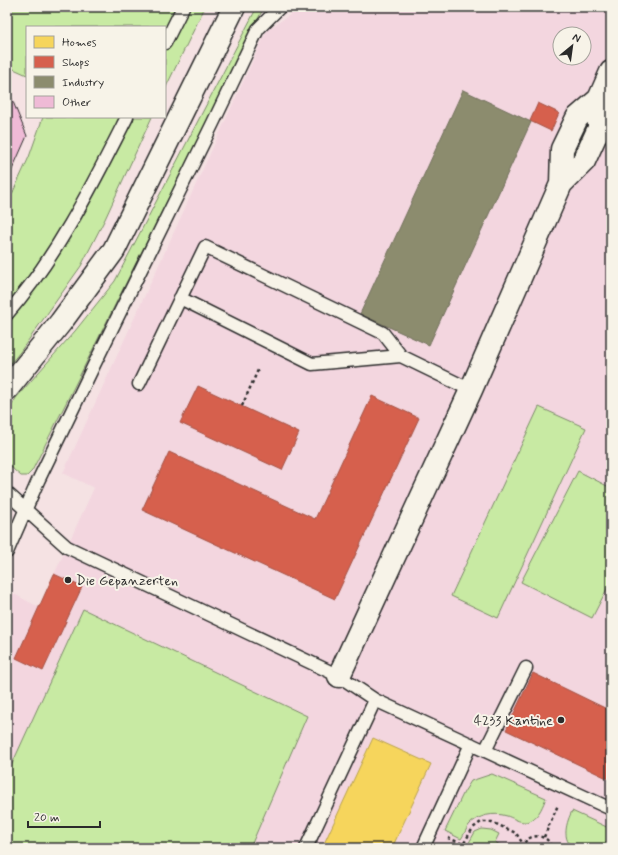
<svg xmlns="http://www.w3.org/2000/svg" width="618" height="855" viewBox="0 0 618 855" font-family="Mynerve,sans-serif">
<style>
.built{fill:#f3d6df;fill-rule:evenodd}
.green{fill:#c8eaa3;stroke:#7a8a67}
.homes{fill:#f6d55c;stroke:#b9a24d}
.shops{fill:#d6604d;stroke:#a35043}
.industry{fill:#8c8c6e;stroke:#6f6f5a}
.building{fill:#efbad6;stroke:#2b2b2b}
.lines{fill:none;stroke-linecap:round;stroke-linejoin:round}
.service-casing{stroke:#2b2b2b;stroke-width:15}
.minor-casing{stroke:#2b2b2b;stroke-width:25}
.secondary-casing{stroke:#2b2b2b;stroke-width:25}
.path{stroke:#2b2b2b;stroke-width:2.5;stroke-dasharray:3 3;stroke-linecap:butt}
.service{stroke:#f7f3e8;stroke-width:12}
.minor{stroke:#f7f3e8;stroke-width:22}
.secondary{stroke:#f7f3e8;stroke-width:22}
.poi-dot{fill:#2b2b2b;stroke:#f7f3e8;stroke-width:1.5}
.labels{text-anchor:middle;stroke-width:4;stroke-linejoin:round;paint-order:stroke}
.poi-label{font-size:14px;fill:#2b2b2b;stroke:#f7f3e8;text-anchor:start}
</style>
<rect width="100%" height="100%" fill="#f5e2e3"/>
<filter id="ink" filterUnits="userSpaceOnUse"><feTurbulence type="fractalNoise" baseFrequency=".025" numOctaves="2"/><feDisplacementMap in="SourceGraphic" scale="8" xChannelSelector="R" yChannelSelector="G"/><feConvolveMatrix kernelMatrix="1 2 1 2 8 2 1 2 1" color-interpolation-filters="sRGB"/></filter>
<g filter="url(#ink)">
<!-- built -->
<path class="built" d="M302,7H611V848H7V593L8,591L39,607L94,488L63,473L267,30ZM560,34H584V58H560Z"/>
<!-- green -->
<path class="green" d="M7,7H205L165,89V27H27V75L7,66Z
M257,7H264L32,471L27,476H21L14,470L7,461V414L16,398L75,331L115,281Z
M43,117H152L105,219L81,266L20,352L7,368V205L29,157Z
M539,407L586,428L498,618L451,596Z
M578,471L611,488V581L592,618L521,582Z
M83,609L307,716L250,848H7V775Z
M492,774L546,798C543,805 540,814 533,819C524,826 516,819 507,816C494,812 478,815 469,825C466,829 464,835 461,839L445,831L464,792L471,781Z
M572,811L611,829V848C604,848 581,850 575,848C560,841 567,821 572,811Z
M482,829L491,830L499,834L495,842L505,848H466L475,832Z"/>
<!-- homes -->
<path class="homes" d="M373,738L431,764L392,848H322Z"/>
<!-- shops -->
<path class="shops" d="M538,103L559,113L551,131L530,121Z
M198,386L299,433L282,470L180,423Z
M372,396L419,418L335,599L142,510L169,452L315,519Z
M54,574L82,587L43,671L16,658Z
M533,673L611,711V780L506,730Z"/>
<!-- industry -->
<path class="industry" d="M463,90L531,122L429,345L360,314Z"/>
<!-- building -->
<path class="building" d="M7,87L27,136L7,181Z"/>
<g class="lines">
<!-- service casing -->
<g class="service-casing">
<path id="service" d="M165,43L183,7
M180,298L312,364L401,356L471,390
M7,314C57,257 93,184 127,117
M139,384L205,247L383,333L401,356
M7,493L67,547L339,676L375,700L611,809
M7,552L38,481L94,365L213,123L258,29L280,7
M485,751L526,668
M306,848L375,700
M423,848L471,744"/>
</g>
<!-- minor casing -->
<g class="minor-casing">
<path id="minor" d="M561,184L562,149L577,118L599,99L611,72
M339,676L471,390L561,184L584,161L599,128V99"/>
</g>
<!-- secondary casing -->
<g class="secondary-casing">
<path id="secondary" d="M7,389L61,322L114,250L234,7"/>
</g>
<!-- path -->
<path class="path" d="M242,406L258,370
M544,837L558,805
M448,838L463,844
M461,848L473,828L481,822H492L516,833L523,844
M522,848C524,839 535,833 544,838C548,839 550,844 552,848"/>
<!-- service -->
<use href="#service" class="service"/>
<!-- minor -->
<use href="#minor" class="minor"/>
<!-- secondary -->
<use href="#secondary" class="secondary"/>
</g>
</g>
<!-- markers -->
<g class="poi-dot">
<circle cx="68" cy="580" r="4"/>
<circle cx="561" cy="720" r="4"/>
</g>
<g class="labels">
<!-- poi labels -->
<g class="poi-label">
<text x="76" y="585">Die Gepanzerten</text>
<text x="553" y="725" text-anchor="end">4233 Kantine</text>
</g>
</g>
<!-- margin -->
<rect width="618" height="855" fill="none" stroke="#f7f3e8" stroke-width="24"/>
<rect x="12" y="12" width="594" height="831" fill="none" stroke="#2b2b2b" stroke-width="1.5" filter="url(#ink)"/>
<!-- legend -->
<rect x="26" y="26" width="140" height="92" fill="#f7f3e8" stroke="#a5a39c"/>
<rect x="34" y="36" width="20" height="12" fill="#f6d55c" stroke="#a5a39c"/>
<text x="62" y="46" font-size="12" fill="#2b2b2b">Homes</text>
<rect x="34" y="56" width="20" height="12" fill="#d6604d" stroke="#a5a39c"/>
<text x="62" y="66" font-size="12" fill="#2b2b2b">Shops</text>
<rect x="34" y="76" width="20" height="12" fill="#8c8c6e" stroke="#a5a39c"/>
<text x="62" y="86" font-size="12" fill="#2b2b2b">Industry</text>
<rect x="34" y="96" width="20" height="12" fill="#efbad6" stroke="#a5a39c"/>
<text x="62" y="106" font-size="12" fill="#2b2b2b">Other</text>
<!-- north arrow -->
<g transform="translate(572 46) rotate(29)"><circle r="19" fill="#f7f3e8" stroke="#a5a39c"/>
<path d="M0-3L7 15L0 10L-7 15Z" fill="#2b2b2b"/>
<text y="-6" font-size="11" font-weight="bold" text-anchor="middle" fill="#2b2b2b">N</text>
</g>
<!-- scale -->
<path d="M28 821v6h72v-6" fill="none" stroke="#2b2b2b" stroke-width="2"/>
<text x="34" y="821" font-size="12" fill="#2b2b2b" stroke="#f7f3e8" stroke-width="3" paint-order="stroke">20 m</text>
</svg>
